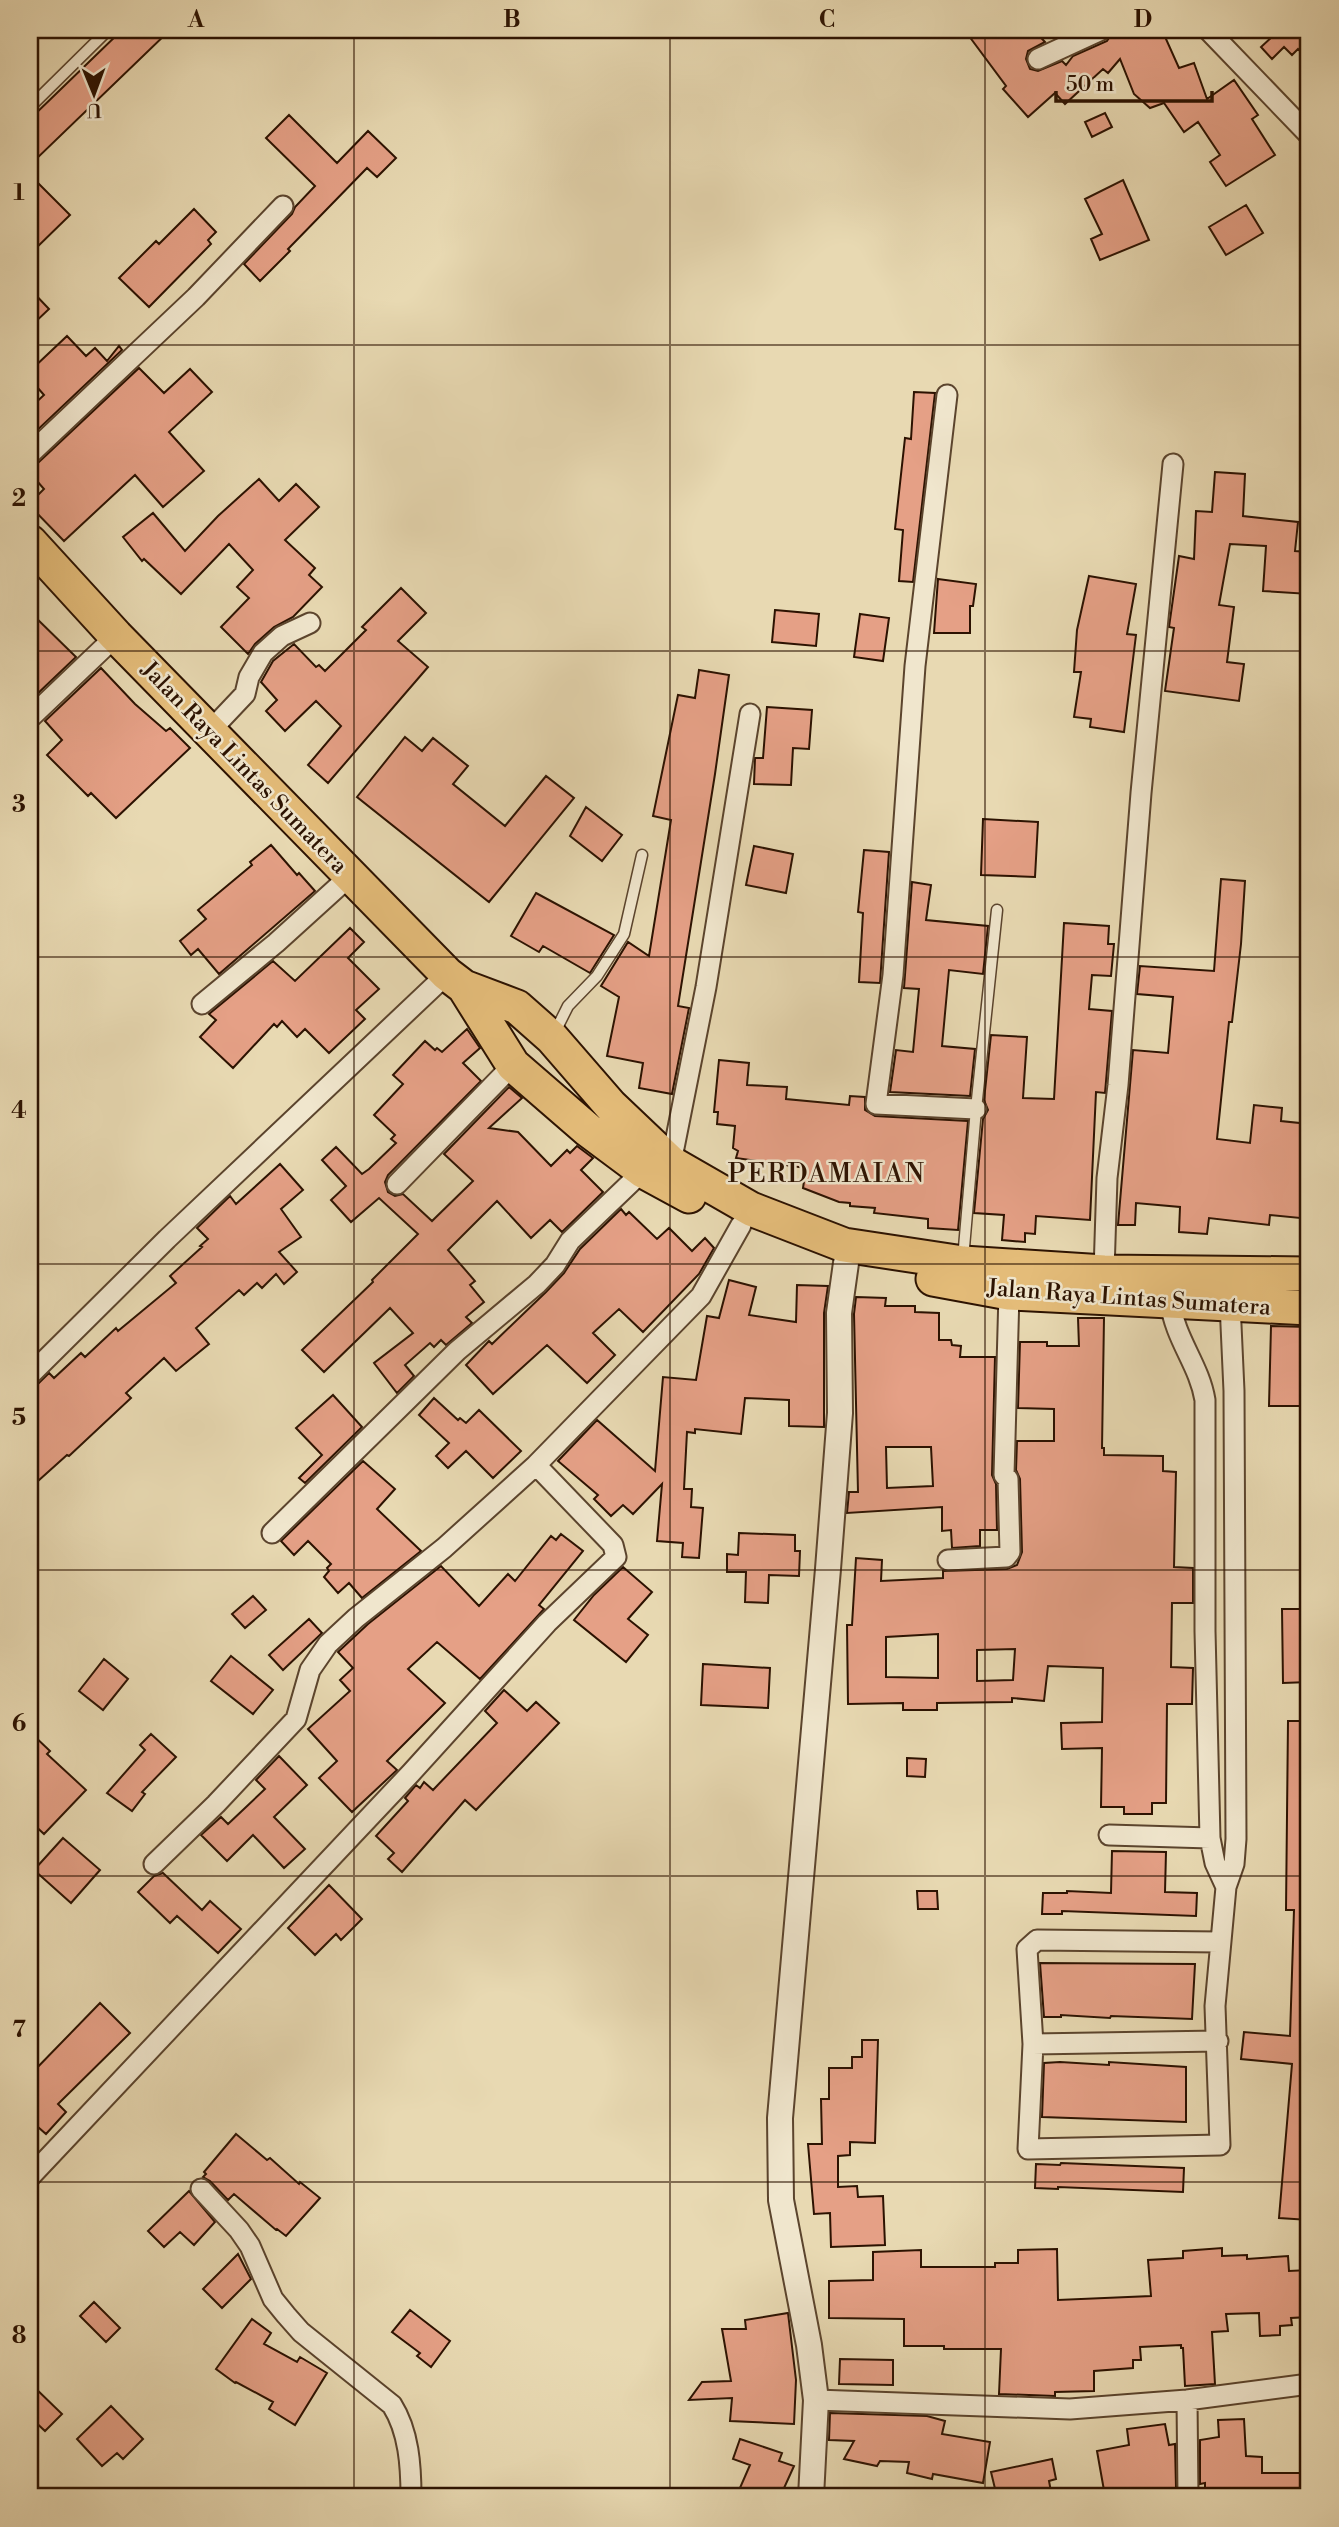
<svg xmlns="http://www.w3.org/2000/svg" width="1339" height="2527" viewBox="0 0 1339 2527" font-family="'Libre Bodoni',serif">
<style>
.building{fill:#e5a086;stroke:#2c1201;stroke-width:2;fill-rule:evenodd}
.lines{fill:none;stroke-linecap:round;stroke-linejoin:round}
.service-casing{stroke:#5b442d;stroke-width:13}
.minor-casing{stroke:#5b442d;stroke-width:23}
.tertiary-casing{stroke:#5b442d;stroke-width:28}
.trunk-casing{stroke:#2c1201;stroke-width:37}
.service{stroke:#f0e6cd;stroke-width:10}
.minor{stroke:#f0e6cd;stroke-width:19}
.tertiary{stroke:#f0e6cd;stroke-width:24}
.trunk{stroke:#e4bc79;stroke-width:33}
.grid{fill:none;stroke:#2c1201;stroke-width:2;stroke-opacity:0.55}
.labels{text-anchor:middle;stroke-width:5;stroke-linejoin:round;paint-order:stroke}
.street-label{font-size:23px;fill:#2c1201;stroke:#f0e6cd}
.quarter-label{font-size:26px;letter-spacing:2px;fill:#2c1201;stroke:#f0e6cd}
.neatline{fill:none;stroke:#2c1201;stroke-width:2.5}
.grid-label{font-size:23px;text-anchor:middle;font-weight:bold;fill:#2c1201}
</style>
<rect width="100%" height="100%" fill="#e8d9b2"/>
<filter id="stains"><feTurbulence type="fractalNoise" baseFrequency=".00286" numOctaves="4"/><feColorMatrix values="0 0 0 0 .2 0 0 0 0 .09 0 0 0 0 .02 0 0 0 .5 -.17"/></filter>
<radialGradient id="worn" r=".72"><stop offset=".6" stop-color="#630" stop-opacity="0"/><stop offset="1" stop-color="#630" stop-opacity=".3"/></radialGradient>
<!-- building -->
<path class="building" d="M122,30H170L30,165V119Z
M978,30H1034L1045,42L1028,51L1026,59L1030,69L1038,71L1062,61L1066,65L1073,56L1107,41L1114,30H1162L1179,68L1194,63L1207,99L1234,80L1258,115L1252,119L1275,155L1226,186L1210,162L1220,155L1198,122L1184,132L1164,103L1150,108L1134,94L1120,59L1108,73L1103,69L1065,104L1055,93L1028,117L1003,89L1006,86L969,36Z
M1267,30H1309V60L1298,49L1292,55L1284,47L1272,59L1261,47L1273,36Z
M1105,113L1112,127L1092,137L1085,122Z
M289,115L337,163L368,131L396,158L377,177L367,168L288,249L290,251L260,281L244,264L292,214L295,207L315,186L266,138Z
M30,175L70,215L30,254Z
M1123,180L1149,240L1100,260L1091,239L1102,234L1085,199Z
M1246,205L1263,233L1226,255L1209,227Z
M194,209L216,232L208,240L211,244L149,307L119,278L156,241L159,244Z
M30,289L49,309L30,327Z
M67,336L86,356L95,348L107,361L119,346L122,350L30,437V408L44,395L30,379V371Z
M139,368L164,393L190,369L212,392L169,432L204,471L163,507L135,475L64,541L30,506V503L44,489L30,473V466L38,463Z
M914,392L935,393L913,582L899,581L903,530L895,529L905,438L911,439Z
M1215,472L1245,474L1243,516L1298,522L1295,551L1309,552V594L1263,591L1266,546L1230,544L1219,605L1234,607L1227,662L1244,664L1239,701L1165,691L1174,628L1169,627L1179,556L1194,559L1196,511L1212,512Z
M259,479L279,501L296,484L319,507L285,540L315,568L309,575L322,587L293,617L274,627L255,644L248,654L221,627L249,598L237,587L253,570L229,544L181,594L144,559L142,561L123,537L153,513L185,551L218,516Z
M1089,576L1136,584L1127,634L1136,635L1124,732L1090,727L1091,719L1074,717L1081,672H1074L1077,630Z
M938,579L976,584L973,606H970V633H934Z
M401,588L426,613L398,641L428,667L328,783L308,765L341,726L316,701L285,731L266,711L277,700L261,682L273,661L294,644L316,667L319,665L325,671L366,630L362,627Z
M775,610L819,614L816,646L772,642Z
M30,612L76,657L34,697L30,693Z
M860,614L889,618L883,661L854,657Z
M101,668L135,704L166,731L170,728L190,748L116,818L91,793L88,796L47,755L62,740L45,721Z
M699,670L729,675L715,774L678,1006L689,1008L672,1094L639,1088L643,1063L607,1056L619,997L601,986L628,942L649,956L671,820L653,816L678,695L695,698Z
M767,707L812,710L809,749L793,748L791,785L754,784L755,758H763Z
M405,737L422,751L433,738L468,766L453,784L505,826L546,776L574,798L489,902L357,797Z
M586,807L622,835L602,861L570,836Z
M983,819L1038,822L1035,877L981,875Z
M271,845L297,875L299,873L315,891L219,974L198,949L191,955L180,941L206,919L198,910L252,865L250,862Z
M754,846L793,854L786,893L746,885Z
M864,850L889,852L880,983L859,982L863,913L858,912Z
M1221,879L1245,881L1241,944L1232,1022H1229L1217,1139L1250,1143L1254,1105L1282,1108L1281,1121L1309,1124V1142L1300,1218L1270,1215L1269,1225L1209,1218L1207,1234L1179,1232L1180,1207L1136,1203L1135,1225H1118L1133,1050L1168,1053L1173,997L1137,994L1140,966L1214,971Z
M912,882L931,885L926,920L988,926L983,974L949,970L942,1046L975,1049L970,1096L890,1092L896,1050L913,1052L919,989L904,988Z
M536,893L614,935L590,973L543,946L539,952L511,936Z
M1064,923L1109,926L1108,944H1114L1111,976L1092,975L1089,1009L1112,1011L1105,1093L1096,1092L1090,1220L1036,1216L1035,1234L1025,1233V1242L1002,1240L1004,1215L974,1213L983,1119L988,1110L984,1100L991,1035L1027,1037L1023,1098L1054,1099Z
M350,928L364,942L348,958L379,989L356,1010L365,1019L329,1053L305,1029L297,1037L282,1021L277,1027L274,1024L233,1068L200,1037L216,1020L209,1014L273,961L295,981Z
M467,1029L480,1048L463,1063L481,1081L388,1175L385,1182L388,1192L395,1196L403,1194L432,1221L473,1181L444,1154L509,1087L522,1098L489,1128L518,1132L551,1166L567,1150L570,1153L577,1146L593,1158L581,1170L603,1192L562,1232L550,1220L531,1238L497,1201L448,1250L475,1281L470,1285L484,1302L466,1317L472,1323L446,1345L441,1340L434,1347L430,1343L405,1365L414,1376L397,1393L374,1363L413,1333L390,1308L324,1372L302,1350L373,1282L372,1280L418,1234L379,1198L351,1222L331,1200L346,1186L322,1160L336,1147L362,1174L369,1169L396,1143L391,1139L395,1135L374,1115L403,1084L393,1075L425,1041L435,1050L437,1048L442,1052Z
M719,1060L749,1063L747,1085L787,1087L786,1099L849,1105L850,1096L865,1097V1110L875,1116L968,1121L958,1230L928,1228V1219L874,1213L875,1208L850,1206V1203L839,1202L803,1188L806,1168L736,1158L738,1151L733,1148L735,1126L717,1124L718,1112H714Z
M280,1164L303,1190L281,1209L301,1237L279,1252L297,1272L284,1284L276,1274L262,1288L257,1283L244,1295L239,1290L196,1328L209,1344L176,1371L164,1358L126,1393L131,1398L69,1456L67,1455L38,1481L30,1471V1387L38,1384L49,1373L54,1378L81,1353L85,1357L116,1328L118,1331L176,1283L170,1276L202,1247L200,1246L208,1239L197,1228L230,1196L236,1204Z
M621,1209L626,1215L629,1212L657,1239L669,1228L692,1251L705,1238L714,1248L699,1274L643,1332L619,1309L593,1333L615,1355L587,1383L547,1345L493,1394L466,1365L489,1341L492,1344L546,1292L564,1273L580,1249Z
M729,1280L756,1287L749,1315L796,1322L797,1285L828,1286L824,1313V1427L789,1426V1400L745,1398L741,1434L695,1429V1433L687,1432L684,1489H692L691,1507L703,1508L699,1558L682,1557L683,1543L657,1541L662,1484L633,1514L623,1505L611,1516L594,1499L598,1495L558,1461L597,1420L655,1471L663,1377L696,1380L707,1316L719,1318Z
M856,1297L886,1298L885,1306H915V1312L939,1313V1340H951L952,1345L961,1346L960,1357H995L992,1475L996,1484L997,1530H980V1546L952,1548L951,1530L942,1531V1507L847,1513L849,1492H858L854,1314ZM886,1447H931L933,1486L887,1488Z
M1078,1318H1104L1102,1448H1104V1455L1163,1456V1471L1176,1472L1174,1567L1193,1568V1603H1172L1171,1667L1193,1668L1192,1704H1167L1166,1803H1152V1814H1124V1807H1101L1102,1748L1062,1749L1061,1723L1102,1722L1103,1668L1048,1666L1044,1701L1012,1698V1702L937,1703V1710H903V1703L848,1704L847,1625H852L856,1558L882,1560L881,1581L943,1578V1571L1007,1569L1017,1565L1022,1552L1020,1479L1016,1470L1017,1441H1054V1409L1018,1408L1020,1342H1047V1346H1079ZM938,1634V1678L886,1677V1637ZM1015,1649L1013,1680L977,1681V1650Z
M1271,1326L1309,1327V1406H1269Z
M333,1395L362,1427L305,1483L299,1478L322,1455L296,1428Z
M434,1398L458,1420L460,1418L466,1423L479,1410L521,1451L493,1478L466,1451L448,1468L436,1456L449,1443L419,1415Z
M363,1461L395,1489L377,1509L421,1551L362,1598L349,1583L338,1593L324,1577L329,1571L327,1568L331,1564L308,1541L294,1555L281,1541Z
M739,1533L795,1535V1551H800L799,1576L769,1575L768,1603L745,1602L746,1572H727V1554L738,1555Z
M561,1534L583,1551L539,1605L544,1609L480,1679L437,1642L408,1669L445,1703L387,1761L397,1770L352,1812L319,1778L337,1761L308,1729L350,1691L340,1680L353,1668L338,1652L368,1624L441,1566L479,1606L508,1574L515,1581L551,1536L556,1540Z
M623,1567L652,1592L628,1619L648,1635L626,1662L574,1620L594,1595Z
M253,1596L266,1610L245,1628L232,1614Z
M1282,1609H1309V1682L1283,1683Z
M309,1619L322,1633L283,1670L269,1655Z
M231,1656L273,1690L253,1714L211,1681Z
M104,1659L128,1679L103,1710L79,1691Z
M703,1664L770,1668L768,1708L701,1705Z
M504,1690L527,1711L536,1702L559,1723L476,1810L465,1800L402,1872L388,1859L394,1853L376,1836L408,1801L405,1798L416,1785L420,1788L424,1782L433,1790L497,1723L485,1711Z
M1288,1721H1309V2220L1279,2218L1292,2064L1241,2059L1244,2032L1290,2036L1294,1910H1286Z
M30,1732L50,1751L47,1754L86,1790L44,1834L30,1821Z
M151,1734L176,1757L142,1792L145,1794L132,1811L107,1793L145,1750L140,1745Z
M279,1756L307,1785L274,1817L305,1849L284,1868L253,1835L227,1861L201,1835L221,1817L228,1824L265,1789L256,1780Z
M907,1758L926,1759L925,1777L907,1776Z
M63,1838L100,1870L71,1903L34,1870Z
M1112,1851L1166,1852L1165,1892L1197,1893L1196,1916L1062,1911V1914H1042L1043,1893H1067V1891L1111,1893Z
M163,1873L202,1910L210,1901L241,1929L218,1953L177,1916L170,1923L138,1892L154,1876Z
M329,1885L362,1919L341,1940L336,1934L315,1955L288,1928Z
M917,1891H937L938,1909H918Z
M1040,1963L1195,1964L1192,2019L1111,2016L1110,2018L1061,2015V2017H1044Z
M100,2003L130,2033L58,2104L66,2112L46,2134L30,2120V2075Z
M862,2040H878L875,2143L850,2142V2155L838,2156V2187L857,2186L858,2197L883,2196L885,2245L831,2247L830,2213L814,2214L808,2144H822L821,2099H829V2068H852V2057H862Z
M1060,2062L1109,2065V2062L1186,2067V2122L1042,2117L1044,2063Z
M236,2134L267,2160L270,2158L299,2184L300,2182L320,2198L286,2236L277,2229L276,2230L234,2194L228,2200L210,2181L203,2177L206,2174L204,2172Z
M1061,2163L1184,2168L1183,2192L1058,2187V2189L1035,2188L1036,2164L1060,2165Z
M189,2191L215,2222L194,2245L180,2232L164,2247L148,2231Z
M1222,2248V2256L1247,2255V2259L1288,2256L1289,2271L1309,2270V2317L1291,2318L1292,2325L1280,2326V2335L1260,2336L1259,2313L1226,2314L1228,2331L1212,2332L1215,2384L1185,2386L1183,2348H1181V2345L1140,2347L1141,2360H1133V2368L1094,2371V2391L1055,2392V2396L999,2394L1001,2349H944V2346H904V2319L829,2318V2281L873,2280V2252L921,2250V2267H995V2263H1018V2250L1057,2249L1058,2300L1151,2296L1148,2260L1183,2258V2251Z
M238,2254L251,2279L222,2308L203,2289Z
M94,2302L120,2328L106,2342L80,2316Z
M410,2310L450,2341L431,2367L417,2356L420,2353L392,2332Z
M788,2313L796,2380L794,2424L730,2421L732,2398L689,2400L702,2382L731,2381L722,2329H746L745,2320Z
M252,2319L271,2333L264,2344L297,2362L300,2357L327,2373L295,2425L269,2409L273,2402L236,2382L235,2383L216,2369Z
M840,2359L893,2360V2385L839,2384Z
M30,2383L62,2414L45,2431L30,2417Z
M111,2406L143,2439L123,2459L117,2453L102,2466L77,2439Z
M830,2413L927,2416L945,2421L942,2434L990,2442L983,2483L933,2474L932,2479L907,2473L909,2462L880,2461L877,2466L844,2459L854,2441L829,2440Z
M1244,2419L1246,2456L1262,2457V2473H1309V2497H1205V2483L1200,2484V2440L1219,2437L1218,2420Z
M1165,2424L1169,2445L1175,2444L1176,2488L1136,2494V2490L1105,2496L1097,2451L1129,2445L1127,2429Z
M740,2439L782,2453L779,2461L794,2466L780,2497H736L750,2465L733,2459Z
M1052,2459L1056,2479L1049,2481L1052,2497H997L991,2472Z"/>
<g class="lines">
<!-- service casing -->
<g class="service-casing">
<path id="service" d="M30,107L108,30
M554,1034L568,1006L597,976L624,934L642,855
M963,1259L976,1109L997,910"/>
</g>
<!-- minor casing -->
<g class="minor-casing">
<path id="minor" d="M1208,30L1309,135
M1038,59L1101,30
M947,395L915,666L893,975L876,1104L976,1109
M30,454L196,297L283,206
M30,718L116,636
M210,731L245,694L249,677L263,653L282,636L310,623
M202,1004L276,943L351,875
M671,1163L706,987L750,714
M397,1184L513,1065
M1104,1272L1107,1178L1118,1085L1141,793L1173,464
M1170,1301C1175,1340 1199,1364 1205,1400V1631L1210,1838L1215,1863L1226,1887
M30,1375L167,1239L447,974
M272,1533L457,1351L537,1284L555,1265L570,1241L643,1171
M948,1560L1006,1557L1010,1552L1008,1479L1004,1475L1009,1293
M1109,1835L1210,1838
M154,1864L216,1804L296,1719L310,1670L328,1644L356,1618L444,1548L536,1465
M1219,1942L1037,1940L1027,1949L1033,2044L1028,2149L1220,2145L1215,2006L1226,1887L1234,1864L1236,1839L1234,1391L1230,1303
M1033,2044L1218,2041
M30,2177L411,1773L547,1623L616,1557L613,1545L536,1465L701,1296L741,1225
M201,2189L239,2230L250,2246L273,2299L286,2315L301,2332L392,2405C409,2432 411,2466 411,2497
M816,2400L1070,2409L1187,2400L1309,2384
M1187,2400L1188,2497"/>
</g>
<!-- tertiary casing -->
<g class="tertiary-casing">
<path id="tertiary" d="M811,2497L816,2400L809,2345L781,2200L780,2118L828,1569L840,1413L839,1313L846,1263"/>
</g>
<!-- trunk casing -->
<g class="trunk-casing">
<path id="trunk" d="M30,542L116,636L447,974L464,987L517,1007L552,1038L611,1106L671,1163L751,1209L844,1245L963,1263L1104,1272L1309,1274
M464,987L513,1065L588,1130L643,1171L689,1196
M933,1279L1009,1293L1309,1308"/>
</g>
<!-- service -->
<use href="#service" class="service"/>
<!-- minor -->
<use href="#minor" class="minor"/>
<!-- tertiary -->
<use href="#tertiary" class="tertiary"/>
<!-- trunk -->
<use href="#trunk" class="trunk"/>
</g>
<!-- grid -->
<path class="grid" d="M354,30V2497M670,30V2497M985,30V2497M30,345H1309M30,651H1309M30,957H1309M30,1264H1309M30,1570H1309M30,1876H1309M30,2182H1309"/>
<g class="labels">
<!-- street labels -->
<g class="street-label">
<text transform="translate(245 767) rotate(46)" y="8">Jalan Raya Lintas Sumatera</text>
<text transform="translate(1129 1297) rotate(4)" y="8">Jalan Raya Lintas Sumatera</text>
</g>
<!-- quarter labels -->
<g class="quarter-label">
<text x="827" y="1182">PERDAMAIAN</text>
</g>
</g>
<!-- margin -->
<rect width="1339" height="2527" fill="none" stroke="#e8d9b2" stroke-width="77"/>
<!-- north arrow -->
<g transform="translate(94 94) rotate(179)" stroke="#f0e6cd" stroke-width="5" paint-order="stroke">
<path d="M0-5L12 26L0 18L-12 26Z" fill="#2c1201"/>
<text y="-10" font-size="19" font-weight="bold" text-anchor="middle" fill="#2c1201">U</text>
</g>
<!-- scale -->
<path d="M1056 91v10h156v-10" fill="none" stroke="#2c1201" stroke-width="3.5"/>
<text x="1066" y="91" font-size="21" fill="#2c1201" stroke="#f0e6cd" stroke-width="5" paint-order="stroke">50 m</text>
<rect x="38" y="38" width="1262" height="2450" class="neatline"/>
<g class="grid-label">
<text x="196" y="27">A</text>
<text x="512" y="27">B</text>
<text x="827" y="27">C</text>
<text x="1143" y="27">D</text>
<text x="19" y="200">1</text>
<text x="19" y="506">2</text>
<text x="19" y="812">3</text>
<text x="19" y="1118">4</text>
<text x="19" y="1425">5</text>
<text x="19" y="1731">6</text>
<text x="19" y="2037">7</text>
<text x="19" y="2343">8</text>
</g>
<rect width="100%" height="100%" filter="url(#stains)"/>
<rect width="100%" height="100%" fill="url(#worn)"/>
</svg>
